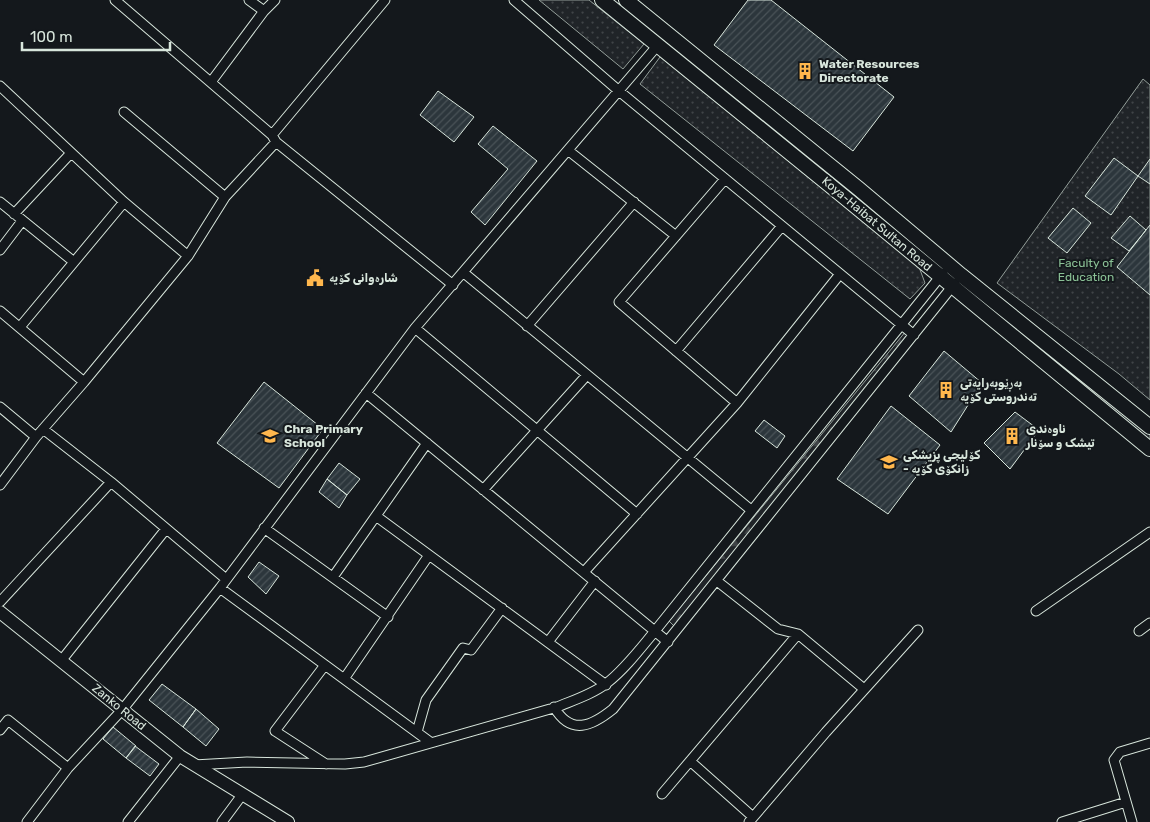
<svg xmlns="http://www.w3.org/2000/svg" width="1150" height="822" viewBox="0 0 1150 822" font-family="Rubik,'Noto Naskh Arabic',sans-serif">
<style>
.forest{fill:url(#forest-firs);stroke:#939e99}
.park{fill:url(#park-dots);stroke:#939e99}
.building{fill:url(#building-hatch);stroke:#d8e6dc}
.lines{fill:none;stroke-linecap:round;stroke-linejoin:round}
.street-casing{stroke:#d8e6dc;stroke-width:11}
.secondary-casing{stroke:#d8e6dc;stroke-width:14}
.primary-casing{stroke:#d8e6dc;stroke-width:16}
.street{stroke:#14181c;stroke-width:9}
.secondary{stroke:#14181c;stroke-width:12}
.primary{stroke:#14181c;stroke-width:14}
.labels{text-anchor:middle;stroke-width:4;stroke-linejoin:round;paint-order:stroke}
.poi-label{font-size:12px;font-weight:bold;fill:#d8e6dc;stroke:#14181c;text-anchor:start}
.street-label{font-size:12px;fill:#d8e6dc;stroke:#14181c}
.park-label{font-size:12px;fill:#8ac095;stroke:#14181c}
</style>
<defs>
<pattern id="forest-firs" width="22" height="20" patternUnits="userSpaceOnUse" patternTransform="scale(1.25)"><rect width="22" height="20" fill="#202428"/><path d="M5 1l3.5 6h-7zM16 11l3.5 6h-7z" fill="#404447"/></pattern>
<pattern id="park-dots" width="8" height="8" patternUnits="userSpaceOnUse" patternTransform="scale(1.25)"><rect width="8" height="8" fill="#202428"/><path d="M2 2h.1M6 6h.1" fill="none" stroke="#404447" stroke-width="1.8" stroke-linecap="round"/></pattern>
<pattern id="building-hatch" width="6" height="6" patternUnits="userSpaceOnUse" patternTransform="scale(1.25)"><rect width="6" height="6" fill="#2c363c"/><path d="M-1 1l2-2M0 6l6-6M5 7l2-2" fill="none" stroke="#4a5358"/></pattern>
</defs>
<rect width="100%" height="100%" fill="#14181c"/>
<!-- forest -->
<path class="forest" d="M966,284L1150,435V443L963,288Z
M906,331L910,336L674,626L669,621Z"/>
<!-- park -->
<path class="park" d="M539,0H589L644,44L623,69Z
M660,57L919,267L925,283L910,299L640,84Z
M1143,79L1150,85V400L1119,374L997,283Z"/>
<!-- building -->
<path class="building" d="M748,0H771L894,97L853,151L714,45Z
M438,91L474,117L454,142L420,115Z
M493,126L537,161L485,225L471,212L508,169L478,144Z
M1114,158L1138,176L1111,215L1085,196Z
M1150,159V184L1138,176Z
M1073,208L1091,223L1067,253L1048,238Z
M1130,216L1146,230L1129,251L1111,238Z
M1150,225V295L1117,267Z
M944,351L982,383L951,432L909,396Z
M264,382L323,429L279,488L217,443Z
M891,406L940,445L888,514L837,479Z
M1015,412L1039,430L1010,469L984,443Z
M764,420L785,436L777,448L755,431Z
M339,463L360,479L347,495L327,479Z
M327,479L347,495L339,508L319,492Z
M259,562L279,576L266,594L248,577Z
M162,684L196,709L183,727L149,700Z
M196,709L219,729L206,746L183,727Z
M113,727L136,746L126,758L103,739Z
M135,746L159,764L150,776L126,758Z"/>
<g class="lines">
<!-- street casing -->
<g class="street-casing">
<path id="street" d="M115,0L272,135
M249,0L264,11
M514,0L619,91L914,335
M211,82L264,11L275,0
M0,86L124,202L188,256
M124,112L225,197
M276,142L453,285
M569,151L676,236
M725,179L619,302L737,403
M0,202L74,262
M14,214L71,153
M0,250L22,221
M464,273L751,510
M0,311L84,382
M527,326L634,202
M20,327L124,202
M415,328L637,514
M676,351L782,226
M366,393L668,642
M0,407L36,437
M43,429L111,482L226,579
M0,485L36,437L84,382L188,256L225,197L276,142L272,135L385,0
M483,490L587,375
M376,516L606,685
M264,528L388,617
M584,572L737,403L840,274
M333,577L427,443
M717,581L778,629L798,634L864,689
M220,588L430,742
M0,602L111,482
M1036,611L1150,532
M1139,631L1150,623
M548,642L595,581
M61,661L166,529
M325,665L275,731L326,764
M344,679L429,555
M554,707C571,736 592,726 613,709L955,283
M0,730L8,720L68,768
M417,732L426,700L463,648L471,650L502,608
M690,761L753,817
M194,765L247,762L345,764L364,762L557,707C574,700 593,694 607,683C625,669 640,649 655,631L943,273
M662,794L798,634
M27,822L68,768L122,710L220,588L415,328L658,45
M128,822L180,756
M222,822L242,795
M749,822L826,732L918,630
M1062,822L1126,802
M1132,822L1114,760L1120,752L1150,743"/>
</g>
<!-- secondary casing -->
<g class="secondary-casing">
<path id="secondary" d="M0,612L180,756L288,822"/>
</g>
<!-- primary casing -->
<g class="primary-casing">
<path id="primary" d="M602,0L843,196L1150,449
M626,0L859,189L961,275L1150,427"/>
</g>
<!-- street -->
<use href="#street" class="street"/>
<!-- secondary -->
<use href="#secondary" class="secondary"/>
<!-- primary -->
<use href="#primary" class="primary"/>
</g>
<!-- icons -->
<defs>
<g id="building-bare" transform="scale(1.35)"><path d="M-4-6H4V6H1V3H-1V6H-4ZM-2.5-4.3h1.7v1.8h-1.7ZM.8-4.3h1.7v1.8H.8ZM-2.5-1h1.7V.8h-1.7ZM.8-1h1.7V.8H.8Z" fill="#ffb74d" stroke="#14181c" stroke-width="2.5" paint-order="stroke"/></g>
<g id="civic-bare" transform="scale(1.35)"><path d="M-.6-6.5H3V-4.5H.6V-3L4-1V1h2V6H-6V1h2V-1L-.6-3ZM-1.2 2.5V6h2.4V2.5Z" fill="#ffb74d" stroke="#14181c" stroke-width="2.5" paint-order="stroke"/></g>
<g id="school-bare" transform="scale(1.35)"><path d="M0-5L7-2L0 1L-7-2ZM-4 1L0 2.5L4 1V4Q0 6-4 4Z" fill="#ffb74d" stroke="#14181c" stroke-width="2.5" paint-order="stroke"/></g>
<g id="university-bare" transform="scale(1.35)"><path d="M0-5L7-2L0 1L-7-2ZM-4 1L0 2.5L4 1V4Q0 6-4 4Z" fill="#ffb74d" stroke="#14181c" stroke-width="2.5" paint-order="stroke"/></g>
</defs>
<g fill-rule="evenodd">
<use href="#building-bare" x="805" y="71"/>
<use href="#civic-bare" x="315" y="278"/>
<use href="#building-bare" x="946" y="390"/>
<use href="#school-bare" x="270" y="436"/>
<use href="#building-bare" x="1012" y="436"/>
<use href="#university-bare" x="889" y="462"/>
</g>
<g class="labels">
<!-- poi labels -->
<g class="poi-label">
<text x="819" y="68">Water Resources<tspan x="819" dy="14">Directorate</tspan></text>
<text x="329" y="282">شارەوانی کۆیە</text>
<text x="960" y="387">بەڕێوبەرایەتی<tspan x="960" dy="14">تەندروستی کۆیە</tspan></text>
<text x="284" y="433">Chra Primary<tspan x="284" dy="14">School</tspan></text>
<text x="1026" y="433">ناوەندی<tspan x="1026" dy="14">تیشک و سۆنار</tspan></text>
<text x="903" y="459">کۆلیجی پزیشکی<tspan x="903" dy="14">- زانکۆی کۆیە</tspan></text>
</g>
<!-- street labels -->
<g class="street-label">
<text transform="translate(877 224) rotate(40)" y="4">Koya-Haibat Sultan Road</text>
<text transform="translate(119 707) rotate(39)" y="4">Zanko Road</text>
</g>
<!-- park labels -->
<g class="park-label">
<text x="1086" y="267">Faculty of<tspan x="1086" dy="14">Education</tspan></text>
</g>
</g>
<!-- scale -->
<path d="M22 42v8h148v-8" fill="none" stroke="#d8e6dc" stroke-width="2.5"/>
<text x="30" y="42" font-size="15" fill="#d8e6dc" stroke="#14181c" stroke-width="4" paint-order="stroke">100 m</text>
</svg>
